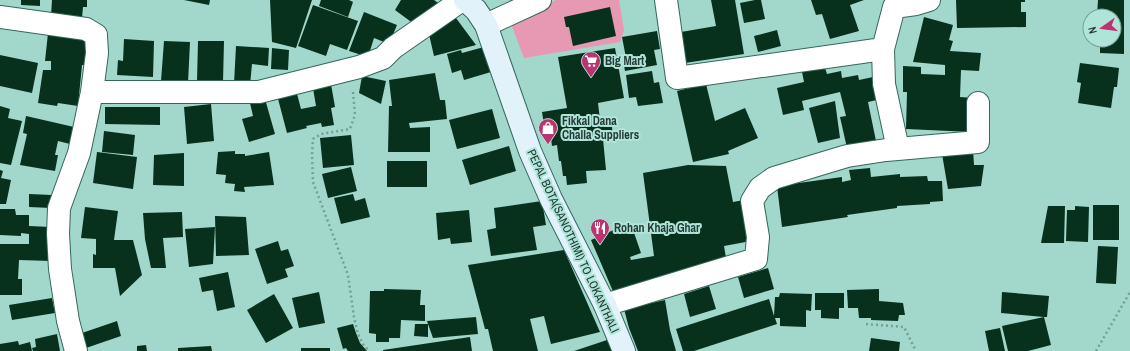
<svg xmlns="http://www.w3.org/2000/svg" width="1130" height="351" viewBox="0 0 1130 351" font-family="'Archivo Narrow',sans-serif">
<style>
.green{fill:#e798b2}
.building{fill:#07311d}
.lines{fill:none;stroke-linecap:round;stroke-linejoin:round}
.minor-casing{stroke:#34675c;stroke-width:24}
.secondary-casing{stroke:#34675c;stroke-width:24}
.path{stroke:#759f96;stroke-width:2.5;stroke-dasharray:2 3;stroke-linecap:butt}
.minor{stroke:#fff;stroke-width:22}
.secondary{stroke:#e2f2fb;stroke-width:22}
.labels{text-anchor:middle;stroke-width:4;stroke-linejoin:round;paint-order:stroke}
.poi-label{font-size:12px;font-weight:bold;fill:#253b36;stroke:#afe5d8;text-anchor:start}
.street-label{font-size:12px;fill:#253b36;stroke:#afe5d8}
</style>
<rect width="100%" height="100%" fill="#a2d7cb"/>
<!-- green -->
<path class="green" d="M556,0H619L624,30L620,42L524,58L510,21Z"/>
<!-- building -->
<path class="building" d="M21,0H40V6L21,5Z
M52,0H87V7H83L82,18L51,16Z
M184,0H210L209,5Z
M270,0H312L296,48L272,42Z
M321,0H349L353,2L348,17L319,6Z
M401,0H434L441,5L414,24L395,10Z
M711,0H735L744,54L685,63L681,32L716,26Z
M755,0H761L765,19L744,23L740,3Z
M811,0H864L850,5L859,31L830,39L822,14L816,15Z
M956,0H1025V2H1021V12H1026V27L957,28Z
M1098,0H1124V54L1100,53V40H1114V16H1097Z
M313,5L358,21L347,50L330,44L326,56L298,46Z
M610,7L616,36L573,46L569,27H566L564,17Z
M364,12L397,25L389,44L374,38L368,57L349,51Z
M453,14L476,45L434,56L428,30Z
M924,17L953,25L949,40L953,41L950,51L981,53L979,71L961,70L960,97L973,98L972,132L906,129L907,92H903V66L921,67V74L945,75V65L913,62Z
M777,30L781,46L758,52L754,36Z
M657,31L660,49L654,50L657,65L625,71L623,59L626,58L622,37Z
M48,33L87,37L84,65H82L78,106L58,103L57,106L38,103L43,70H51V61H45Z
M124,39L154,41L153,77L117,75L118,60L123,61Z
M164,41L190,42L188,83L161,81Z
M198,41H224L223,82L197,81Z
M236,46L269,48L268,66L252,64L250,85L234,84Z
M484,47L491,72L464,80L461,70L452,73L447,54L461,50L462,53Z
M272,48L289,50L288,70L271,69Z
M615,48L624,98L598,103L600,120L611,118L613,137L603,139L606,170L586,171L587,183L567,185L566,176H563L561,161H559L557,145L552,146L550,130L545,131L542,112L567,108L558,57Z
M0,55L38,63L32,93L0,86Z
M1080,63L1119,68L1117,87H1114L1111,108L1078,103L1081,83L1077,82Z
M825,68L827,74L841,71L842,78L858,75L859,80L873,77L881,99L868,102L876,141L847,148L840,117L846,116L840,92L802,101L804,110L783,115L777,88L804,82L802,72Z
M652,71L654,83L659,82L663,103L638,106L636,97L629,98L626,75Z
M435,73L440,100H445L447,119L409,123L410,128L430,127V152H388L389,106H392L389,80Z
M362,76L386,81L381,104L359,93Z
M331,84L335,107L331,108L334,125L322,127L321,123L306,126L307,128L287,133L277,95L296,90L301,109L316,106L313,88Z
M706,84L715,121L745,108L758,138L728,151L729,154L693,162L677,91Z
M265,99L275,134L249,142L242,119L253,116L250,103Z
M835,101L840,138L818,143L809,108Z
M211,104L214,141L187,144L184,107Z
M0,106L10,109L8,118L22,121L11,165L0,163Z
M105,107H160V125L105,124Z
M492,109L500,138L457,149L449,120Z
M26,116L74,127L70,144L58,141L55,155H58L55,171L20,165L27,134L23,133Z
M104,131L135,135L133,155L102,152Z
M351,135L354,165L323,168L320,138Z
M509,146L516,171L470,185L462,160Z
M973,150L974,165H984L981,186L948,189L942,154Z
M235,151V154H245V156L269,152L274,185L244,187L245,192L234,191L235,184L225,183L226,175L216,174L218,152Z
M97,152L137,157L133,189L93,183Z
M184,153V186L153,185L154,155Z
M387,161H427V187H387Z
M688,165L726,166L733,202L744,200L751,241L724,246L726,258L615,296L591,240L618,228V229L631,224L641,253L630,257L631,260L654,256L643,173Z
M351,167L357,191L328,198L322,174Z
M870,168L871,177L900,174V177L927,176L928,181H942L943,201L930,202V204L897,206V208L847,215L848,217L782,227L777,186L842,177V182L851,180L849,170Z
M0,170L3,171L1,178L11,180L6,204H0Z
M29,194L52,195V208L29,207Z
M353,194L355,201L365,198L370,217L341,224L334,198Z
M542,201L546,225L533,227L537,250L491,256L487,230L496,228L494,208Z
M1093,205H1119V240H1093Z
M1048,206H1065L1064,243H1041Z
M1075,206L1089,207L1088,242L1066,241L1067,210H1075Z
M85,207L118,211L114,240H133L142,275L120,296L115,268H93V254L96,255V239L81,238Z
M0,209H15L16,215H29V226L51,227V261L19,260L18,279H22V295H0V244H29V234L21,233V236L0,235Z
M469,210L472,242L451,244L450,238L438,240L436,213Z
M182,212L183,237L163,238L166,268H151L145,239L143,213Z
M215,216L246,217L249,255L216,256Z
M215,227L213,264L189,267L185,229Z
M278,241L281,251L288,249L294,266L285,269L288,277L267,284L255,249Z
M1098,246L1118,247L1116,284L1096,283Z
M564,250L600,332L551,344L544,316L530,319L538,351H493L488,329H485L468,265Z
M768,268L774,289L744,298L738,277Z
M228,272L235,307L217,311L213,290L202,292L199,278Z
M709,286L716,309L690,317L684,294Z
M384,289L421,290L420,305H425V321L401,320L400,338H389V342H376V334L369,333L370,291H384Z
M879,289V301L903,303L905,315H899L898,321L871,320V318H859L858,308H848L847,290Z
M319,292L325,323L299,328L292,298Z
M1002,292L1049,296L1047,317H1044L1051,345L1028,351H1008L1002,326L1044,317L1001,313Z
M780,293L812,294L811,311L806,310V327L780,326V318H775L777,324L694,351H683L676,329L769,299L774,316L775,297H779Z
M815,293H844V308H839V319L821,318V310H815Z
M274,294L293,328L266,343L247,310Z
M52,298L55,313L12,320L9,305Z
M665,300L670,330L676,351H638L629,328L624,309Z
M476,317L478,334L433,338L428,324V337L414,336L415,324H428L427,321Z
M117,321L121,336L86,348L82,333Z
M353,324L356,333L360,343L367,351H348L346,348L343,349L337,328Z
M1000,328L1005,351H989L985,331Z
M57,334L60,351H33L32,348L36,347L35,339Z
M470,337L472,351H383V350Z
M871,338L900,342L899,351H869Z
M610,339L614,351H574Z
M18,341L19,345L30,342L32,351H0V344Z
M146,345L147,351H137V346Z
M211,346L212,351H178V348Z
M301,348H330V351H301Z"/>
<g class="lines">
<!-- minor casing -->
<g class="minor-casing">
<path id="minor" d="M666,0L677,78L883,49
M0,17L86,29L96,35L97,53L92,92L79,153L59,208L58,234L60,269L68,321L76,351
M486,25L540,0
M92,92H259L359,67L383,58L393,48L462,0
M898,149L884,84L883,49L894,7L916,4L929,0
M605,305L756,259L758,237L752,201L760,188L774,178L847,156L886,150L978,142V103"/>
</g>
<!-- secondary casing -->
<g class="secondary-casing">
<path id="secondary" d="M465,0L476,10L486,25L530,151L551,199L605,305L624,351"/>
</g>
<!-- path -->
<path class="path" d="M353,92L355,115L350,129L321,134L313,139L312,155L313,182L348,275L354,317L358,334L363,344L369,351
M866,324L904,327L916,351
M1096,351L1130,292"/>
<!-- minor -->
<use href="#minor" class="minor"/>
<!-- secondary -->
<use href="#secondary" class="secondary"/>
</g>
<!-- icons -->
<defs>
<g id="supermarket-pin" transform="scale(1)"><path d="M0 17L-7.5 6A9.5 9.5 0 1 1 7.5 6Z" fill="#bc336f" stroke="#afe5d8"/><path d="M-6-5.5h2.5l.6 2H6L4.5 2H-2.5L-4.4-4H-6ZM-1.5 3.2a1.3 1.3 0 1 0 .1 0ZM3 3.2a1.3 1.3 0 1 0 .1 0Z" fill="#fff"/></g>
<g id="shop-pin" transform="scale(1)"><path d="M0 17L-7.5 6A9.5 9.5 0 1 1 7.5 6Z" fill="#bc336f" stroke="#afe5d8"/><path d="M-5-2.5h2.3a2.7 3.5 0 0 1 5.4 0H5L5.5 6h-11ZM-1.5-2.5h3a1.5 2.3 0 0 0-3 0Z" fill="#fff"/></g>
<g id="restaurant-pin" transform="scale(1)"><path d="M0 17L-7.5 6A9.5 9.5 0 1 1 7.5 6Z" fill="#bc336f" stroke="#afe5d8"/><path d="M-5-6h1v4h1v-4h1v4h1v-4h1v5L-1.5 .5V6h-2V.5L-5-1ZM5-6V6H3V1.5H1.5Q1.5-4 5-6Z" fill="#fff"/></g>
</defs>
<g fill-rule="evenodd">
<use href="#supermarket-pin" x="591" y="61"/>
<use href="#shop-pin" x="548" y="128"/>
<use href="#restaurant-pin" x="600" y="228"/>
</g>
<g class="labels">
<!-- poi labels -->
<g class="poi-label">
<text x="605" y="65">Big Mart</text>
<text x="562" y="125">Fikkal Dana<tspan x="562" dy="14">Challa Suppliers</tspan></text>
<text x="614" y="232">Rohan Khaja Ghar</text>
</g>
<!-- street labels -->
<g class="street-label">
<text transform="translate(573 241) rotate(65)" y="4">PEPAL BOTA(SANOTHIMI) TO LOKANTHALI</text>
</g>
</g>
<!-- north arrow -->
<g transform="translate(1102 28) rotate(256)"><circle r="19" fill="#afe5d8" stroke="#78a197"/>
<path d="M0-3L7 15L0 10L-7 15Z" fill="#bc336f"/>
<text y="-6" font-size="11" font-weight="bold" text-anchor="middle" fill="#253b36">N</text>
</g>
</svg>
